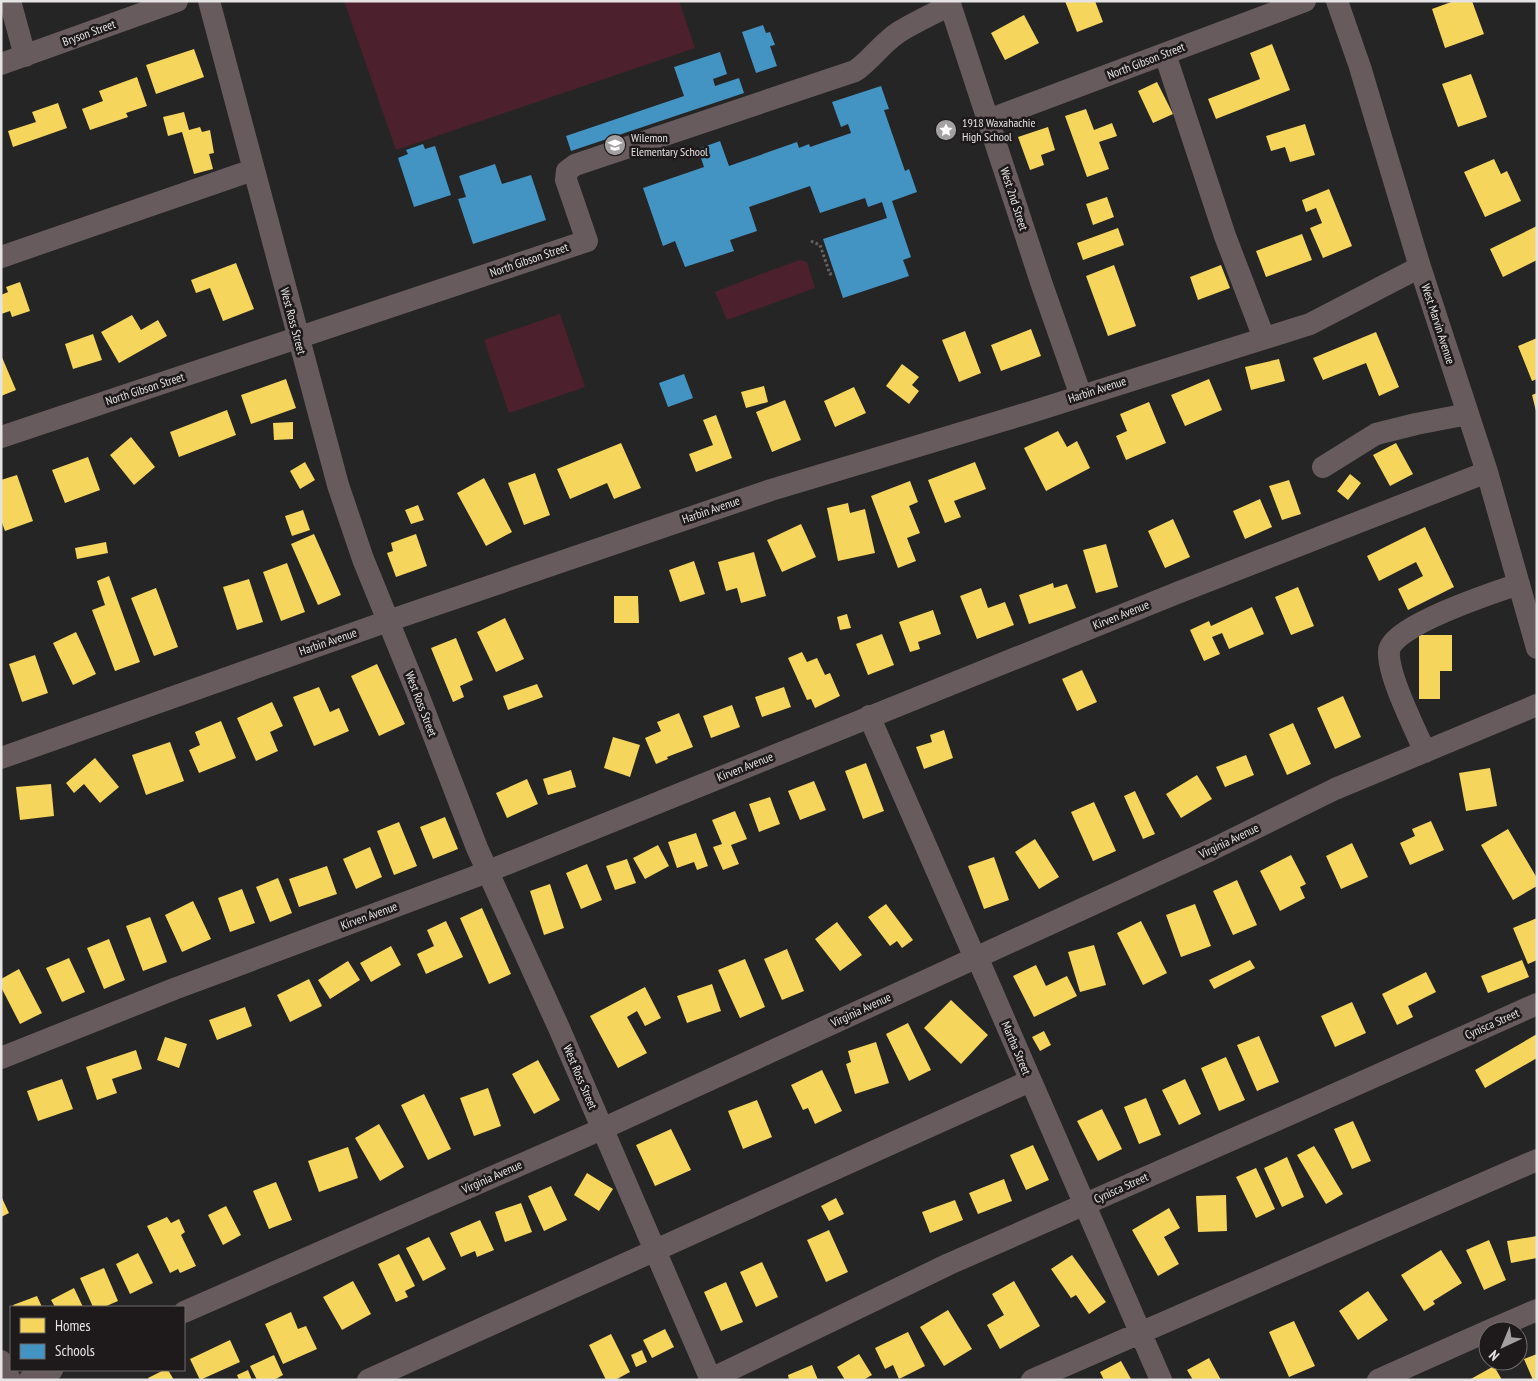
<svg xmlns="http://www.w3.org/2000/svg" width="1538" height="1381" viewBox="0 0 1538 1381" font-family="'PT Sans Narrow',sans-serif">
<style>
.green{fill:#4d202d}
.homes{fill:#f6d55c}
.schools{fill:#4393c3}
.lines{fill:none;stroke-linecap:round;stroke-linejoin:round}
.path{stroke:#686061;stroke-width:3;stroke-dasharray:2.5 2.5;stroke-linecap:butt}
.minor{stroke:#685b5e;stroke-width:22}
.labels{text-anchor:middle;stroke-width:5;stroke-linejoin:round;paint-order:stroke}
.street-label{font-size:12px;fill:#e6e3e4;stroke:#1e1a1b}
.poi-label{font-size:12px;fill:#e6e3e4;stroke:#1e1a1b;text-anchor:start}
</style>
<rect width="100%" height="100%" fill="#262525"/>
<!-- green -->
<path class="green" d="M344,1H679L695,48L396,150Z
M800,260L807,262L815,288L727,320L715,292L761,274Z
M560,314L585,387L509,413L484,340Z"/>
<!-- homes -->
<path class="homes" d="M1065,1H1095L1103,22L1077,32Z
M1454,1H1472L1484,34L1445,48L1432,9Z
M1024,15L1039,43L1005,60L991,33Z
M1272,44L1290,90L1216,119L1208,99L1260,79L1250,53Z
M194,49L204,77L156,94L146,65Z
M1471,74L1487,117L1458,127L1442,84Z
M137,77L147,106L126,113L128,117L90,130L82,109L103,101L99,91Z
M1157,82L1173,114L1153,123L1138,91Z
M58,103L67,128L13,147L8,131L36,122L32,112Z
M1086,109L1094,130L1112,123L1117,136L1099,142L1109,169L1087,177L1065,116Z
M184,112L189,130L200,127L202,132L210,130L214,153L209,154L213,169L194,174L182,132L168,136L163,117Z
M1305,124L1315,155L1290,162L1285,147L1271,151L1266,136Z
M1048,127L1055,150L1041,155L1044,165L1030,170L1018,137Z
M1494,159L1501,174L1507,171L1521,201L1485,217L1464,172Z
M1329,189L1352,246L1323,258L1310,228L1322,223L1316,208L1306,212L1302,200Z
M1107,197L1114,217L1093,225L1086,204Z
M1537,226V260L1503,277L1490,249Z
M1118,228L1124,245L1083,260L1077,243Z
M1302,234L1312,260L1266,277L1256,251Z
M236,263L254,309L223,321L210,288L196,293L191,280Z
M1114,265L1136,326L1108,336L1086,276Z
M1221,265L1230,288L1198,300L1190,277Z
M20,282L30,311L12,317L10,311L1,314V295L8,292L6,287Z
M132,315L141,330L158,320L167,336L119,363L101,332Z
M1031,329L1041,356L1001,371L991,345Z
M965,331L981,373L959,382L942,340Z
M1376,332L1399,387L1379,396L1366,363L1323,380L1313,358Z
M93,334L102,360L73,369L65,344Z
M1537,338V379L1532,381L1518,346Z
M1,355L16,390L1,396Z
M1279,359L1285,381L1251,390L1245,367Z
M902,364L919,377L912,385L919,391L909,404L886,386Z
M286,379L296,408L251,424L241,395Z
M1209,379L1222,410L1185,426L1171,395Z
M764,386L768,402L746,408L741,392Z
M854,387L866,413L835,427L824,401Z
M1537,393V411H1536L1532,395Z
M785,400L801,440L772,452L756,412Z
M1149,402L1166,443L1126,460L1116,436L1127,431L1120,414Z
M227,410L236,435L179,457L170,432Z
M716,415L732,458L696,472L689,454L713,445L703,420Z
M293,422V439L274,440L273,423Z
M1058,431L1067,447L1077,441L1090,468L1046,491L1024,448Z
M131,437L155,467L134,485L110,455Z
M621,443L641,488L614,499L607,483L570,499L557,469Z
M1396,443L1413,474L1390,486L1373,455Z
M88,457L100,490L65,503L52,470Z
M305,462L315,480L300,489L290,471Z
M975,462L986,489L954,501L961,517L945,523L928,480Z
M535,473L550,515L524,525L508,483Z
M1350,474L1361,483L1348,500L1337,491Z
M17,475L33,521L5,531L1,520V480Z
M484,478L512,532L486,546L457,493Z
M1289,480L1301,514L1282,520L1269,486Z
M910,481L918,502L909,506L920,533L907,538L916,561L898,568L871,496Z
M1260,499L1272,527L1245,539L1233,511Z
M848,503L850,513L865,509L875,553L838,561L827,508Z
M418,505L424,520L411,524L405,510Z
M303,510L310,530L292,536L285,516Z
M1173,519L1190,557L1165,568L1148,531Z
M801,524L816,557L782,572L767,540Z
M1425,527L1454,587L1408,610L1398,589L1423,576L1416,562L1379,581L1367,556Z
M314,534L341,595L318,605L291,544Z
M416,534L427,566L396,577L387,553L393,551L391,543Z
M106,542L108,553L77,559L75,548Z
M1106,544L1118,587L1096,593L1083,550Z
M754,552L766,596L741,603L737,588L726,591L718,562Z
M694,561L705,594L680,602L669,570Z
M287,563L305,612L281,621L263,572Z
M109,576L140,662L115,671L92,610L105,605L97,581Z
M249,579L263,622L237,630L223,587Z
M1053,583L1054,588L1067,584L1076,608L1029,624L1019,595Z
M1298,587L1314,626L1291,635L1275,597Z
M156,588L178,647L154,656L131,598Z
M981,588L988,608L1005,602L1014,625L977,639L960,596Z
M614,596H638L639,623H614Z
M1252,607L1264,634L1229,649L1222,633L1212,637L1220,654L1204,661L1190,630L1209,621L1211,626Z
M933,610L941,634L918,642L920,649L910,652L899,622Z
M847,614L851,628L840,630L837,617Z
M505,618L524,659L496,672L477,632Z
M76,632L96,674L73,685L53,643Z
M882,634L894,665L868,675L856,644Z
M1419,635H1452V671H1440V699H1419Z
M456,638L473,680L460,686L464,697L453,702L431,648Z
M802,652L807,662L817,658L825,675L830,673L840,696L815,708L811,699L807,700L788,658Z
M35,655L48,693L22,702L9,664Z
M377,664L405,724L379,736L351,676Z
M1082,670L1097,702L1077,711L1062,679Z
M537,684L543,697L508,710L503,696Z
M319,687L330,712L339,708L349,731L314,746L293,697Z
M784,687L791,707L762,717L755,697Z
M1343,696L1361,737L1335,749L1317,708Z
M272,702L283,726L270,732L278,751L256,761L237,718Z
M732,705L740,727L711,738L703,716Z
M679,713L693,747L667,757L668,759L656,764L645,738L661,731L657,722Z
M221,721L236,758L199,773L189,750L200,745L195,732Z
M1293,723L1311,764L1287,775L1269,734Z
M944,730L953,758L924,769L916,747L932,742L930,735Z
M613,737L640,745L630,777L604,768Z
M170,742L184,781L146,795L132,755Z
M1246,755L1254,775L1225,787L1216,767Z
M95,758L119,787L100,803L84,784L74,793L66,783Z
M866,763L884,811L863,819L845,771Z
M1490,768L1497,806L1466,811L1459,773Z
M571,770L576,787L548,795L543,779Z
M1197,775L1212,799L1181,818L1166,794Z
M527,779L538,804L507,818L496,793Z
M814,781L826,810L800,820L788,791Z
M51,784L54,816L20,820L16,787Z
M1135,791L1155,834L1143,839L1124,796Z
M770,797L780,824L759,832L749,804Z
M1094,802L1116,851L1093,861L1071,812Z
M735,811L747,839L731,845L739,864L723,870L713,847L722,844L712,820Z
M445,817L458,849L433,859L420,827Z
M1431,821L1444,850L1410,865L1400,843L1415,836L1412,829Z
M399,822L417,866L394,875L377,831Z
M1508,829L1537,878V886L1513,900L1481,845Z
M696,833L708,866L697,870L694,862L677,868L668,842Z
M1035,839L1059,877L1039,889L1015,852Z
M1352,843L1368,877L1341,889L1326,856Z
M658,845L669,866L645,879L633,858Z
M370,847L382,877L356,889L343,859Z
M1291,855L1306,884L1300,887L1305,898L1280,911L1260,871Z
M994,857L1009,900L984,909L968,866Z
M627,859L636,883L615,890L606,866Z
M587,864L602,900L581,909L566,873Z
M327,866L337,894L299,907L289,879Z
M278,878L292,913L270,922L256,887Z
M1237,880L1257,925L1233,935L1213,891Z
M550,884L564,928L544,935L530,891Z
M242,889L255,923L230,932L218,898Z
M193,901L211,939L182,952L165,915Z
M886,904L913,940L902,948L897,941L890,946L868,917Z
M1195,904L1211,946L1181,957L1166,915Z
M482,908L511,974L489,984L460,918Z
M150,917L167,962L143,971L126,926Z
M1537,918V960L1528,964L1513,928Z
M446,921L463,957L426,974L417,954L434,946L427,930Z
M1141,921L1167,973L1143,985L1117,933Z
M837,922L862,955L840,971L815,939Z
M109,939L125,980L104,989L87,948Z
M1094,945L1106,985L1080,992L1068,952Z
M391,946L401,965L371,982L360,963Z
M787,949L804,991L782,1000L764,959Z
M69,958L85,992L62,1002L46,968Z
M745,959L765,1007L740,1018L718,970Z
M1250,960L1255,968L1214,989L1209,980Z
M1522,960L1529,977L1488,993L1481,976Z
M348,961L360,980L330,999L318,980Z
M1036,965L1046,986L1067,976L1077,996L1034,1017L1013,976Z
M19,969L42,1013L20,1024L1,987V979Z
M1426,972L1436,992L1408,1006L1413,1017L1397,1025L1382,994Z
M309,979L322,1006L290,1022L277,995Z
M712,984L721,1011L687,1023L677,996Z
M645,987L661,1018L645,1026L637,1011L627,1017L647,1053L618,1068L590,1016Z
M951,1000L988,1035L961,1064L924,1028Z
M1352,1002L1366,1033L1335,1047L1321,1016Z
M245,1007L252,1026L217,1040L209,1020Z
M908,1023L931,1070L909,1081L886,1034Z
M1044,1031L1051,1045L1040,1051L1032,1037Z
M1537,1034V1058L1485,1088L1475,1070Z
M1259,1036L1279,1082L1257,1091L1237,1045Z
M165,1037L187,1044L179,1068L157,1060Z
M876,1042L889,1083L855,1094L846,1064L851,1062L848,1051Z
M136,1050L142,1069L112,1079L117,1093L97,1100L86,1067Z
M1226,1057L1245,1100L1219,1111L1201,1068Z
M538,1060L560,1100L534,1114L512,1074Z
M822,1070L842,1111L815,1124L808,1108L803,1110L791,1085Z
M62,1079L73,1109L38,1121L27,1091Z
M1185,1079L1201,1114L1179,1125L1162,1090Z
M488,1088L501,1126L474,1136L460,1098Z
M424,1094L451,1149L428,1160L401,1105Z
M1146,1098L1161,1135L1139,1144L1124,1107Z
M757,1100L772,1137L743,1149L728,1111Z
M1102,1109L1122,1149L1098,1161L1077,1121Z
M1353,1121L1371,1161L1352,1169L1334,1129Z
M379,1124L404,1167L380,1181L355,1138Z
M671,1129L691,1170L655,1186L636,1145Z
M1033,1145L1049,1180L1026,1190L1010,1155Z
M1314,1146L1343,1194L1326,1204L1297,1155Z
M348,1147L358,1178L319,1192L308,1161Z
M1287,1157L1304,1197L1282,1207L1264,1168Z
M1256,1168L1275,1209L1256,1218L1236,1177Z
M587,1173L613,1189L599,1211L574,1195Z
M1004,1179L1012,1201L978,1214L969,1193Z
M276,1182L292,1220L269,1229L253,1191Z
M551,1186L567,1220L544,1231L528,1196Z
M1226,1195L1227,1231L1198,1232L1196,1196Z
M1,1196L9,1213L1,1217Z
M836,1198L844,1214L829,1221L821,1206Z
M955,1200L963,1220L930,1233L922,1212Z
M521,1203L532,1232L505,1242L495,1212Z
M226,1206L241,1235L223,1245L208,1215Z
M1169,1208L1180,1228L1164,1237L1179,1264L1158,1276L1132,1230Z
M167,1217L171,1223L179,1219L185,1232L181,1235L196,1266L180,1273L178,1269L170,1273L147,1226Z
M480,1220L494,1250L477,1257L475,1251L461,1257L450,1233Z
M829,1230L848,1272L826,1282L807,1240Z
M1537,1236V1258L1511,1263L1507,1241Z
M429,1237L446,1269L423,1281L406,1248Z
M1489,1240L1506,1280L1484,1290L1466,1250Z
M1441,1250L1462,1283L1433,1301L1435,1304L1424,1311L1401,1275Z
M138,1253L153,1283L130,1294L116,1264Z
M399,1254L415,1286L405,1291L408,1297L396,1302L378,1264Z
M1072,1255L1106,1302L1089,1314L1076,1295L1071,1298L1051,1269Z
M762,1262L778,1297L756,1307L740,1272Z
M104,1268L118,1301L104,1307H93L80,1278Z
M353,1281L371,1314L342,1330L323,1297Z
M1014,1281L1040,1326L1000,1349L987,1325L1004,1315L992,1294Z
M726,1282L743,1322L721,1331L704,1292Z
M74,1288L83,1307H55L51,1300Z
M1368,1291L1388,1320L1358,1340L1339,1311Z
M37,1296L42,1307H14L13,1305Z
M948,1310L972,1349L944,1366L920,1327Z
M291,1312L298,1329L306,1326L317,1349L283,1364L265,1324Z
M1294,1321L1315,1366L1289,1377L1269,1332Z
M665,1329L674,1347L652,1358L643,1340Z
M908,1332L925,1366L899,1379L893,1365L885,1369L875,1348Z
M611,1334L630,1372L615,1380H606L589,1345Z
M230,1340L240,1362L200,1380L190,1359Z
M642,1350L647,1362L636,1367L631,1355Z
M859,1354L872,1375L863,1380H845L837,1367Z
M1537,1354V1380H1533L1524,1359Z
M274,1355L283,1375L274,1380H257L250,1366Z
M1209,1358L1221,1380H1193L1187,1370Z
M1121,1361L1131,1379L1104,1380L1100,1372Z
M812,1365L818,1380H789L788,1375Z
M1494,1366L1502,1380H1469Z
M164,1370H168L174,1380H149L148,1378Z
M248,1370L252,1380H239L237,1375Z"/>
<!-- schools -->
<path class="schools" d="M763,25L766,33L770,32L775,45L770,46L777,66L756,73L742,32Z
M720,52L727,74L713,79L715,86L739,78L744,93L571,151L566,136L684,96L674,67Z
M881,86L889,109L884,110L905,171L909,169L917,192L892,201L911,257L903,260L909,276L843,298L823,239L887,218L882,202L868,207L865,198L820,213L810,186L749,207L757,231L730,240L734,251L685,267L675,241L663,246L643,188L704,167L698,149L720,141L729,166L797,142L799,148L809,144L810,147L851,133L848,124L841,127L832,102Z
M423,144L425,149L435,146L451,195L414,207L398,158L408,154L406,150Z
M495,164L502,184L531,175L546,220L473,244L458,199L466,197L459,176Z
M684,374L693,398L668,407L659,383Z"/>
<g class="lines">
<!-- path -->
<path class="path" d="M811,241L820,245L830,274L834,273"/>
<!-- minor -->
<path class="minor" d="M10,1L25,56
M209,1L338,485L363,559L417,692L477,848L559,1028L711,1380
M949,1L1041,282L1081,396
M1337,1L1360,67L1420,267L1487,472L1537,648
M1165,54L1225,236L1264,338
M1,64L177,1
M988,120L1305,1
M1,257L253,170
M1,437L587,241L566,180L567,171L575,165L855,71C871,60 882,43 899,32C915,22 933,14 950,5
M1323,467L1376,434L1416,424L1468,414
M869,716L975,958L981,966L1161,1380
M1425,752C1415,729 1387,674 1389,651C1391,626 1495,592 1519,584
M1,758L388,621L771,490L1028,413L1310,324L1420,267
M1,1058L174,989L474,877L1177,593L1487,472
M184,1312L602,1129L1211,850L1335,789L1537,705
M1488,1331L1537,1310
M1,1361L10,1380
M29,1380L52,1370
M368,1380L1030,1081
M709,1380L949,1264L1304,1108L1537,1004
M1032,1380L1537,1160
M1378,1380L1488,1331"/>
</g>
<!-- icons -->
<defs>
<g id="sight-disc" transform="scale(1.125)"><circle r="9.5" fill="#a3a0a1" stroke="#1e1a1b"/><path d="M0-6L1.8-2.2L6-1.7L2.9 1.2L3.7 5.4L0 3.3L-3.7 5.4L-2.9 1.2L-6-1.7L-1.8-2.2Z" fill="#fff"/></g>
<g id="school-disc" transform="scale(1.125)"><circle r="9.5" fill="#a3a0a1" stroke="#1e1a1b"/><path d="M0-5L7-2L0 1L-7-2ZM-4 1L0 2.5L4 1V4Q0 6-4 4Z" fill="#fff"/></g>
</defs>
<g fill-rule="evenodd">
<use href="#sight-disc" x="946" y="130"/>
<use href="#school-disc" x="615" y="145"/>
</g>
<g class="labels">
<!-- street labels -->
<g class="street-label">
<text transform="translate(89 33) rotate(-20)" y="4">Bryson Street</text>
<text transform="translate(1146 61) rotate(-21)" y="4">North Gibson Street</text>
<text transform="translate(1014 199) rotate(72)" y="4">West 2nd Street</text>
<text transform="translate(529 260) rotate(-19)" y="4">North Gibson Street</text>
<text transform="translate(293 321) rotate(75)" y="4">West Ross Street</text>
<text transform="translate(1438 324) rotate(72)" y="4">West Marvin Avenue</text>
<text transform="translate(145 389) rotate(-18)" y="4">North Gibson Street</text>
<text transform="translate(1097 390) rotate(-18)" y="4">Harbin Avenue</text>
<text transform="translate(711 510) rotate(-19)" y="4">Harbin Avenue</text>
<text transform="translate(1121 615) rotate(-22)" y="4">Kirven Avenue</text>
<text transform="translate(328 642) rotate(-19)" y="4">Harbin Avenue</text>
<text transform="translate(421 704) rotate(69)" y="4">West Ross Street</text>
<text transform="translate(745 767) rotate(-22)" y="4">Kirven Avenue</text>
<text transform="translate(1229 841) rotate(-26)" y="4">Virginia Avenue</text>
<text transform="translate(369 916) rotate(-20)" y="4">Kirven Avenue</text>
<text transform="translate(861 1010) rotate(-25)" y="4">Virginia Avenue</text>
<text transform="translate(1492 1024) rotate(-24)" y="4">Cynisca Street</text>
<text transform="translate(1016 1048) rotate(67)" y="4">Martha Street</text>
<text transform="translate(580 1077) rotate(67)" y="4">West Ross Street</text>
<text transform="translate(492 1177) rotate(-24)" y="4">Virginia Avenue</text>
<text transform="translate(1121 1188) rotate(-24)" y="4">Cynisca Street</text>
</g>
<!-- poi labels -->
<g class="poi-label">
<text x="962" y="127">1918 Waxahachie<tspan x="962" dy="14">High School</tspan></text>
<text x="631" y="142">Wilemon<tspan x="631" dy="14">Elementary School</tspan></text>
</g>
</g>
<!-- border -->
<rect width="1538" height="1381" fill="none" stroke="#e6e3e4" stroke-width="5"/>
<!-- legend -->
<rect x="10" y="1306" width="175" height="65" fill="#1e1a1b" stroke="#6e6a6b"/>
<rect x="20" y="1318" width="25" height="15" fill="#f6d55c" stroke="#6e6a6b"/>
<text x="55" y="1331" font-size="15" fill="#e6e3e4">Homes</text>
<rect x="20" y="1344" width="25" height="15" fill="#4393c3" stroke="#6e6a6b"/>
<text x="55" y="1356" font-size="15" fill="#e6e3e4">Schools</text>
<!-- north arrow -->
<g transform="translate(1503 1346) rotate(224)"><circle r="24" fill="#1e1a1b" stroke="#6e6a6b"/>
<path d="M0-4L9 19L0 12L-9 19Z" fill="#a3a0a1"/>
<text y="-8" font-size="14" font-weight="bold" text-anchor="middle" fill="#e6e3e4">N</text>
</g>
</svg>
